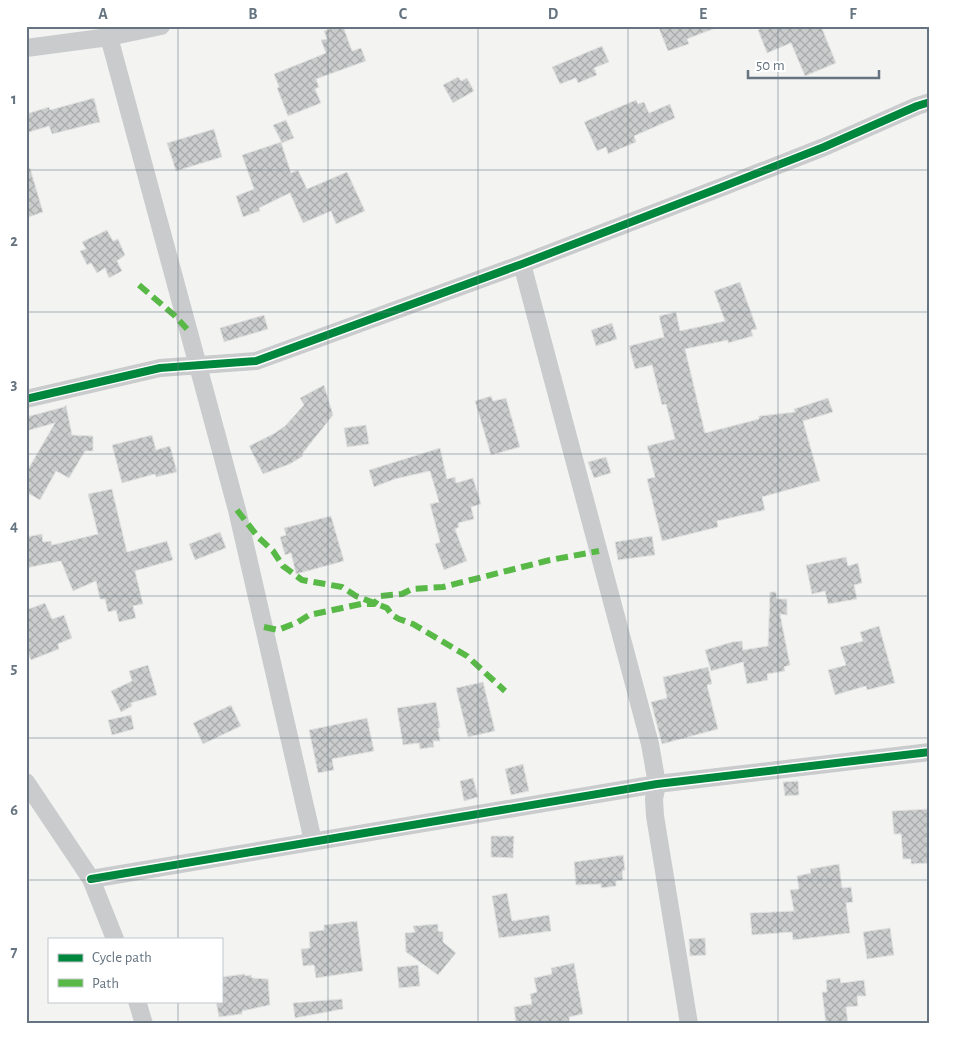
<svg xmlns="http://www.w3.org/2000/svg" width="956" height="1050" viewBox="0 0 956 1050" font-family="'Alegreya Sans',sans-serif">
<style>
.building{fill:url(#building-cross-hatch);stroke:#e2e2e2}
.lines{fill:none;stroke-linecap:round;stroke-linejoin:round}
.street{stroke:#c9cbcc;stroke-width:18}
.quiet{stroke:#58b947;stroke-width:6;stroke-dasharray:12 6;stroke-linecap:butt}
.cycleway-casing{stroke:#fff;stroke-width:11}
.cycleway{stroke:#00873e;stroke-width:8}
.grid{fill:none;stroke:#657480;stroke-width:1;stroke-opacity:0.55}
.neatline{fill:none;stroke:#657480;stroke-width:2}
.grid-label{font-size:16px;text-anchor:middle;font-weight:bold;fill:#657480}
</style>
<defs>
<pattern id="building-cross-hatch" width="8" height="8" patternUnits="userSpaceOnUse" patternTransform="scale(1.25)"><rect width="8" height="8" fill="#cbcdcd"/><path d="M0 0l8 8M0 8l8-8" fill="none" stroke="#a8abac"/></pattern>
</defs>
<rect width="100%" height="100%" fill="#f3f3f2"/>
<!-- building -->
<path class="building" d="M338,26H343L352,51L361,48L366,61L316,79L319,87L315,89L321,103L288,116L277,88L279,87L274,74L326,53L321,40L327,39L324,31Z
M658,26H717L718,27L687,39L689,44L668,51Z
M767,26H821L836,63L805,76L791,43L767,53L758,30Z
M602,46L609,62L594,68L597,75L578,83L576,78L560,84L552,67Z
M458,77L461,81L467,78L474,91L453,103L443,85Z
M94,98L100,122L52,134L49,126L26,133V114L49,107L50,110Z
M636,100L638,104L644,102L649,113L670,104L675,118L634,136L636,142L608,154L606,147L597,151L584,122Z
M286,120L294,138L282,143L273,125Z
M214,129L222,157L176,171L167,143Z
M281,142L291,173L298,170L307,189L347,172L365,211L336,224L331,211L303,223L290,193L259,208L260,211L243,217L236,196L254,189L242,155Z
M30,168L43,212L26,218V169Z
M107,230L113,241L118,239L125,255L117,261L122,271L109,278L105,268L97,273L91,263L87,265L80,251L86,249L82,242Z
M740,282L757,329L751,330L753,336L728,343V340L685,349L705,433L759,419V416L795,412L794,409L828,398L833,412L803,421L820,481L762,497L765,510L717,521L718,527L662,541L647,479L655,477L647,446L675,439L666,404L662,405L652,365L635,369L629,346L664,337L659,316L676,312L680,331L725,321L714,291Z
M264,315L268,329L224,342L220,328Z
M612,323L617,339L596,346L591,330Z
M324,385L333,415L302,454L303,456L290,464L263,474L249,446L275,433L285,426L304,405L300,398Z
M491,396L493,401L506,398L520,447L491,455L475,401Z
M66,405L72,435L93,436V451H85L69,478L56,471L40,500L26,492V473L55,423L26,431V417L64,407Z
M366,425L369,444L347,447L344,428Z
M152,435L156,450L170,446L177,472L156,477L155,474L122,483L112,445Z
M440,448L447,479L455,477L456,483L473,478L481,504L471,507L474,519L458,523L459,527L455,529L467,561L444,570L435,544L440,542L430,504L439,502L430,471L395,479L374,487L369,470Z
M606,457L611,473L594,478L588,462Z
M112,489L127,552L167,541L173,560L135,571L143,604L133,606L136,618L119,622L116,610L108,612L105,599H100L96,581L73,591L61,561L26,568V537L42,534L43,542L51,541L52,545L98,534L88,494Z
M331,516L344,561L296,574L291,553L285,555L280,537L286,535L284,528Z
M220,532L226,548L195,560L189,544Z
M652,536L655,555L618,560L615,542Z
M846,557L848,566L858,563L862,583L854,585L857,599L828,604L825,591L812,594L806,565Z
M770,592H776L777,599H787V615L780,614L790,665L784,667L785,671L767,674L768,680L747,684L743,662L711,671L705,650L732,642L742,641L743,650L768,646Z
M45,603L52,619L64,615L72,638L58,644L59,649L31,660L26,648V610Z
M879,626L895,683L867,690L866,686L835,695L828,670L846,665L840,647L863,641L860,632Z
M148,665L157,695L131,703L132,706L121,712L111,691L132,681L129,671Z
M708,667L712,684L707,685L718,729L662,744L651,702L667,698L663,677Z
M483,682L495,731L468,737L456,688Z
M436,702L440,728H438L440,741H433L434,747L420,749L419,743L403,745L397,708Z
M231,705L241,726L203,744L193,723Z
M131,715L134,729L112,735L108,720Z
M367,718L374,751L332,759L334,770L318,773L309,730Z
M523,764L529,791L511,795L505,769Z
M473,778L478,797L464,801L460,781Z
M798,781L799,795L785,796L783,782Z
M930,809V863L911,864V859H903L901,834H894L892,811Z
M491,836H514L513,858L491,857Z
M623,855L625,870L622,871L623,880L616,881V886L601,888V884L576,885L574,862Z
M839,864L842,888L851,887L853,902L846,903L850,933L793,940L792,932L752,935L750,913L794,911L790,890L799,889L797,876L811,873L810,869Z
M507,893L512,921L549,915L551,931L499,938L492,896Z
M357,921L363,971L316,978L314,965L303,966L301,949L310,948L309,932L324,930V925Z
M438,924V931L443,932V942L456,953L438,975L406,952L405,933L415,932L413,926Z
M890,928L894,955L867,959L863,932Z
M705,938L706,955L690,956L689,939Z
M574,963L583,1014L569,1017L570,1024H516L514,1007L532,1004L530,994L537,992L534,978L552,974L551,968Z
M418,965L420,986L399,988L397,967Z
M245,974V976L251,975L252,978L268,979L270,1005L242,1011V1014L219,1017L216,1001H221V977Z
M840,978L841,983L864,980L866,996H857L858,1006L846,1007L848,1024H826L822,992H827L826,980Z
M342,999L343,1009L295,1018L293,1003Z"/>
<g class="lines">
<!-- street -->
<path class="street" d="M109,37L237,510L313,841
M26,48L109,37L161,26
M522,264L650,744L657,784L654,799L655,816L689,1024
M26,399L160,368L256,361L522,264L722,187L824,147L917,106L930,102
M26,782L91,879L115,939
M91,879L657,784L930,752
M137,1001L144,1024"/>
<!-- quiet -->
<path class="quiet" d="M506,27V26
M139,285L174,315L187,329
M237,510L258,537L273,551L283,566L302,580L342,587L356,596L387,608L392,615L399,619L413,624L467,656L505,691
M264,627L278,630L298,622L309,615L361,604H374L380,596L402,594L412,589L443,587L550,560L599,551"/>
<!-- cycleway casing -->
<g class="cycleway-casing">
<path id="cycleway" d="M26,399L160,368L256,361L522,264L722,187L824,147L917,106L930,102
M91,879L657,784L930,752"/>
</g>
<!-- cycleway -->
<use href="#cycleway" class="cycleway"/>
</g>
<!-- grid -->
<path class="grid" d="M178,26V939M328,26V1024M478,26V1024M628,26V1024M778,26V1024M26,170H930M26,312H930M26,454H930M26,596H930M26,738H930M26,880H930M178,1001V1024"/>
<!-- border -->
<rect width="956" height="1050" fill="none" stroke="#ffffff" stroke-width="55"/>
<!-- legend -->
<rect x="48" y="938" width="175" height="65" fill="#ffffff" stroke="#c1c7cc"/>
<rect x="58" y="954" width="25" height="8" fill="#00873e" stroke="#c1c7cc"/>
<text x="92" y="962" font-size="15" fill="#657480">Cycle path</text>
<rect x="58" y="979" width="25" height="8" fill="#58b947" stroke="#c1c7cc"/>
<text x="92" y="988" font-size="15" fill="#657480">Path</text>
<!-- scale -->
<path d="M748 70v8h131v-8" fill="none" stroke="#657480" stroke-width="2.5"/>
<text x="756" y="70" font-size="15" fill="#657480" stroke="#ffffff" stroke-width="4" paint-order="stroke">50 m</text>
<rect x="28" y="28" width="900" height="994" class="neatline"/>
<g class="grid-label">
<text x="103" y="19">A</text>
<text x="253" y="19">B</text>
<text x="403" y="19">C</text>
<text x="553" y="19">D</text>
<text x="703" y="19">E</text>
<text x="853" y="19">F</text>
<text x="14" y="104">1</text>
<text x="14" y="246">2</text>
<text x="14" y="389">3</text>
<text x="14" y="531">4</text>
<text x="14" y="673">5</text>
<text x="14" y="815">6</text>
<text x="14" y="957">7</text>
</g>
</svg>
